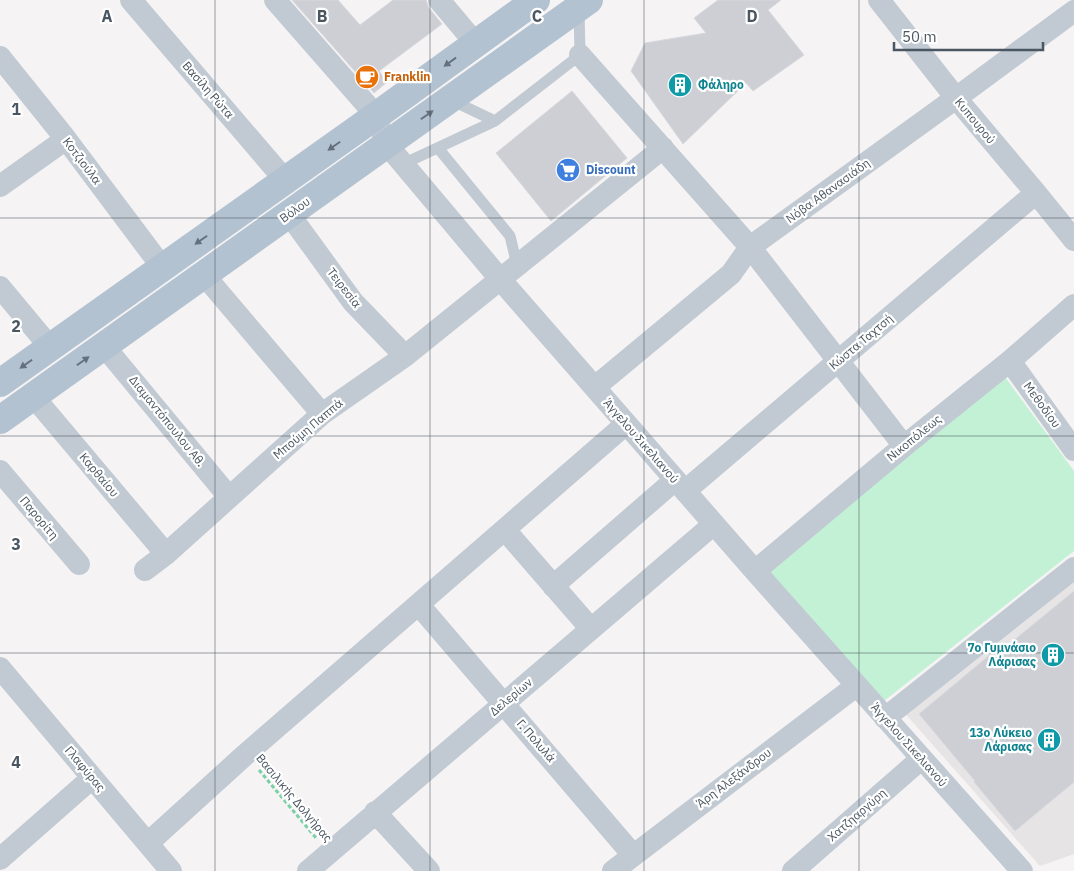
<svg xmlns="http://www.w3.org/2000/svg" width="1074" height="871" viewBox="0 0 1074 871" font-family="'IBM Plex Sans',sans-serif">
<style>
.education{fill:#e6e4e5}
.green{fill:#c3f1d5}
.building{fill:#cdcfd5;stroke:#d7d9de}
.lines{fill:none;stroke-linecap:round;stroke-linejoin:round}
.path{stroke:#7ad0a6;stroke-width:3;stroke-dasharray:4 2.5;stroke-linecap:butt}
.lane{stroke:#c1cad2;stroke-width:11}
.street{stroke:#c1cad2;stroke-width:22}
.primary{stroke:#b3c2d1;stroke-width:28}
.oneway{fill:#64717d}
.grid{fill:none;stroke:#4a5661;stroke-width:1;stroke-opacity:0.55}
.labels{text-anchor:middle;stroke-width:4.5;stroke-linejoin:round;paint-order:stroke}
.food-label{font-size:12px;font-weight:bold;fill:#c56008;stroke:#fff;text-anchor:start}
.culture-label{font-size:12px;font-weight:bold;fill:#0d838f;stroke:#fff;text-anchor:end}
.street-label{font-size:12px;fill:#4a5661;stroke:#fff}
.shop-label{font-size:12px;font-weight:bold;fill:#366cbe;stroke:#fff;text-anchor:start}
.grid-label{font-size:16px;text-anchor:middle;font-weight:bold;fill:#4a5661;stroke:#fff;stroke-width:4.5;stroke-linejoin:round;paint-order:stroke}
</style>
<rect width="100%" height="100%" fill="#f5f3f3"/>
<!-- education -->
<path class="education" d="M1074,573V854L1040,866L901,709Z"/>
<!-- green -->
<path class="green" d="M1005,377L1074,471V551L884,701L767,572Z"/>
<!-- building -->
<path class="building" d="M292,0H338L360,25L393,0H426L429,8L442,24L379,71L387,82L374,93Z
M718,0H781L768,10L804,55L753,91L746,83L683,144L631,71L645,43L706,33L694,18Z
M572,91L627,158L551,221L496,153Z
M1074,591V782L1015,831L974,782L975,781L919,714L1004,643L1007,646Z"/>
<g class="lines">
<!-- path -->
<path class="path" d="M259,770L316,838"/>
<!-- lane -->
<path class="lane" d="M451,100L495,121L580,55L579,9
M438,148L510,236L517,265
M403,164L495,121"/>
<!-- street -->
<path class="street" d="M131,0L285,180
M275,0L366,104L394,153L500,279L755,571L1022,871
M439,0L476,44
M879,0L956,98L1036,193L1074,240
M580,55L750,247L904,446
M0,57L66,139L162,267
M0,186L66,139
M289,214L353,302L405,356
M204,275L322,414
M0,287L50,347
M104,346L229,497
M1010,361L1074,450
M595,387L731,274L750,247L956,98L1074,11
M33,396L166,554
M0,471L79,564
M685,491L1036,193
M505,530L591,629
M145,570L166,554L322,414L405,356L663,148
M755,571L904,446L1010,361L1074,305
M553,586L675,480
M419,605L633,855
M0,668L171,871
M885,718L1074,568
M375,812L429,871
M148,843L246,754L626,424
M0,859L92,778
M308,871L714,524
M613,871L856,686
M793,871L921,759"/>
<!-- primary -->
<path class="primary" d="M0,383L373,118L536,0
M0,420L589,0"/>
</g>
<!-- one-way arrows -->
<defs><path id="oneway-solid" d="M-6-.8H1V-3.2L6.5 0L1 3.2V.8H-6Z" transform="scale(1.25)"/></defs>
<g class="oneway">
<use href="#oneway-solid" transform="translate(450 62) rotate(144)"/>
<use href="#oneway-solid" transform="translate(427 115) rotate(-35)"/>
<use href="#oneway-solid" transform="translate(334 146) rotate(145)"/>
<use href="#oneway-solid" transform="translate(201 240) rotate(145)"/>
<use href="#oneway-solid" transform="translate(83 361) rotate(-35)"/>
<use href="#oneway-solid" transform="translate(26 364) rotate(145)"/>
</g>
<!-- grid -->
<path class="grid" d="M215,0V871M430,0V871M644,0V871M859,0V871M0,218H1074M0,436H1074M0,653H1074"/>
<!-- icons -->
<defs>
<g id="cafe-disc" transform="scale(1.25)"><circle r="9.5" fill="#e8710a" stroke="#fff"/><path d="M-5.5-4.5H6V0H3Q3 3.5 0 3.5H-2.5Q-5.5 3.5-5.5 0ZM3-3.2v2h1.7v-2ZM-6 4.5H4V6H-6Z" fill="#fff"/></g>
<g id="building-disc" transform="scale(1.25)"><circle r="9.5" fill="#0f9aa8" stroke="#fff"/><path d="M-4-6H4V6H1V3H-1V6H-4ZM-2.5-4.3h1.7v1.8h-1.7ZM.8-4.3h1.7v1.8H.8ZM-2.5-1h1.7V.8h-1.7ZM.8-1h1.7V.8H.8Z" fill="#fff"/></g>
<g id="supermarket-disc" transform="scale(1.25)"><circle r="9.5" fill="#3f7fe0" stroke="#fff"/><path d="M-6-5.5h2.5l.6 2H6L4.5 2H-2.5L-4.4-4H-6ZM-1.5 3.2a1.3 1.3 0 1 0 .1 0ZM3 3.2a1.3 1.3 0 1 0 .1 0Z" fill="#fff"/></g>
</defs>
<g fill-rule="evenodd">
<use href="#cafe-disc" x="367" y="77"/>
<use href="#building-disc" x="680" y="85"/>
<use href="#supermarket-disc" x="568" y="170"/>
<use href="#building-disc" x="1053" y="655"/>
<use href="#building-disc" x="1049" y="740"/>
</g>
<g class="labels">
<!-- food labels -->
<g class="food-label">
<text x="384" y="81">Franklin</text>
</g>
<!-- culture labels -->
<g class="culture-label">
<text x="698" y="89" text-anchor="start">Φάληρο</text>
<text x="1036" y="652">7ο Γυμνάσιο<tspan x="1036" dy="14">Λάρισας</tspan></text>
<text x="1032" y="737">13ο Λύκειο<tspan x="1032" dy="14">Λάρισας</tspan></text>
</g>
<!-- street labels -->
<g class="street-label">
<text transform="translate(208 90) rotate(49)" y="4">Βασίλη Ρώτα</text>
<text transform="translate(975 121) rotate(50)" y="4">Κυπουρού</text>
<text transform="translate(82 161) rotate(53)" y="4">Κοτζιούλα</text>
<text transform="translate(828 191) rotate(-36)" y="4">Νόβα Αθανασιάδη</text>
<text transform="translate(295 210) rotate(-36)" y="4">Βόλου</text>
<text transform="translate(344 288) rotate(52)" y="4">Τειρεσία</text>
<text transform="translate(861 342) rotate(-40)" y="4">Κώστα Ταχτσή</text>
<text transform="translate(1042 405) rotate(54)" y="4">Μεθοδίου</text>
<text transform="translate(167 421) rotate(51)" y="4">Διαμαντόπουλου Αθ.</text>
<text transform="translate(308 429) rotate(-40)" y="4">Μπούμη Παππά</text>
<text transform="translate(914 438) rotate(-39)" y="4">Νικοπόλεως</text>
<text transform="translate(641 441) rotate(49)" y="4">Άγγελου Σικελιανού</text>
<text transform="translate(99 475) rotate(50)" y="4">Καρθαίου</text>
<text transform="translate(39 518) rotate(50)" y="4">Παρορίτη</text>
<text transform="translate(511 697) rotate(-40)" y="4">Δελερίων</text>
<text transform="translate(536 741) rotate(49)" y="4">Γ. Πολυλά</text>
<text transform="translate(909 745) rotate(48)" y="4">Άγγελου Σικελιανού</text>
<text transform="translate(85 769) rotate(50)" y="4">Γλαφύρας</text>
<text transform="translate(734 778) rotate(-37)" y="4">Άρη Αλεξάνδρου</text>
<text transform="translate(294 798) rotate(50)" y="4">Βασιλικής Δολγήρας</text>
<text transform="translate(857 815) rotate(-41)" y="4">Χατζηαργύρη</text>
</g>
<!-- shop labels -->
<g class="shop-label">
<text x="586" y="174">Discount</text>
</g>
</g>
<g class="grid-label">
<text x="107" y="22">A</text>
<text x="322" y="22">B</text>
<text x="537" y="22">C</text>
<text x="752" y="22">D</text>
<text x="16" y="115">1</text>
<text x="16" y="332">2</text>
<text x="16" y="550">3</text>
<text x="16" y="768">4</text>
</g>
<!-- scale -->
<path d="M894 42v8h149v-8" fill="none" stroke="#4a5661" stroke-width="2.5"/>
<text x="902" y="42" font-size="15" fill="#4a5661" stroke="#ffffff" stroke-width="4" paint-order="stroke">50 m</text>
</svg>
